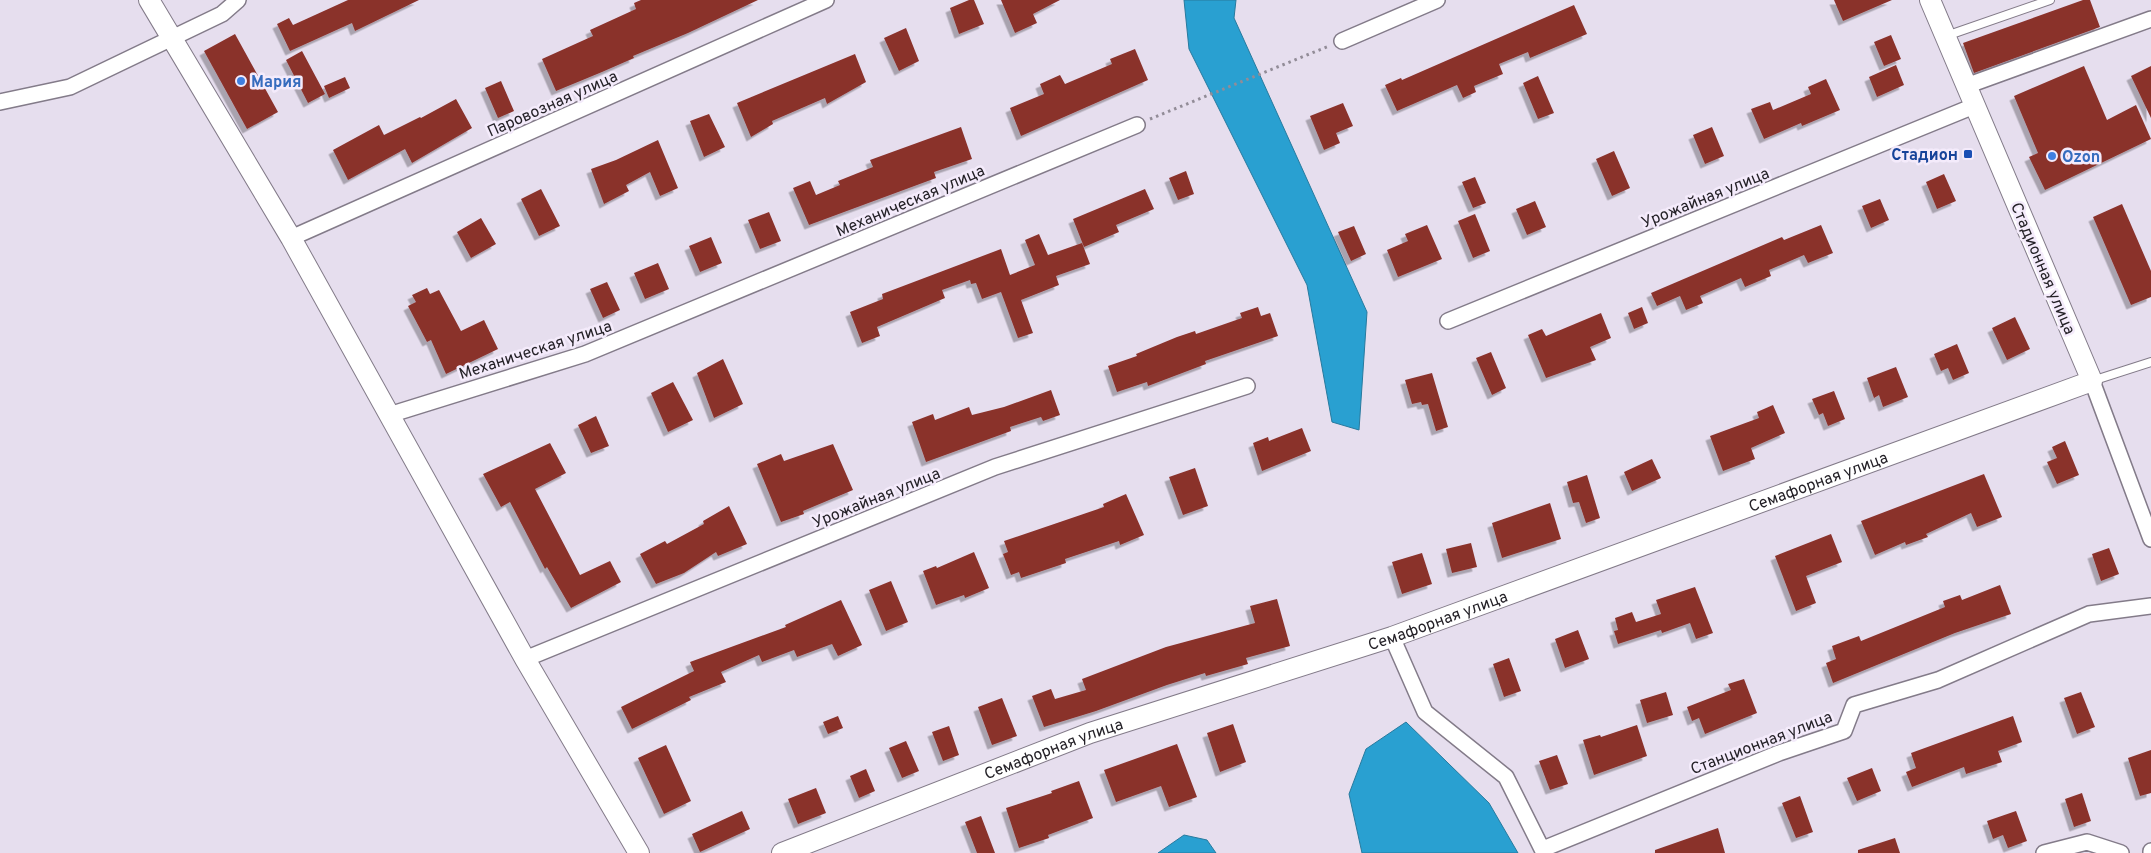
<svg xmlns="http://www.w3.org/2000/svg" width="2151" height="853" viewBox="0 0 2151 853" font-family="Overpass,sans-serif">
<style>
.water{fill:#29a0d1;stroke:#287a9e}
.building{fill:#8a312c;filter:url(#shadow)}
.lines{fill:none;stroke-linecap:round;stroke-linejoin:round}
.lane-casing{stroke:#837b89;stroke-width:10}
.street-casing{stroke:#837b89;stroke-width:18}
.secondary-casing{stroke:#837b89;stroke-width:22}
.path{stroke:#928c97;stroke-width:3;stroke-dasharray:2.5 4;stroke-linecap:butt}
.lane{stroke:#fff;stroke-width:8}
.street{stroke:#fff;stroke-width:15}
.secondary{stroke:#fff;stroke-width:20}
.shop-dot{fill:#3f7fe0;stroke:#f4ebfb;stroke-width:2}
.transit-dot{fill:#1a4fb4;stroke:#f4ebfb;stroke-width:2}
.labels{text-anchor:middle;stroke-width:5;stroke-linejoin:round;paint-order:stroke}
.shop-label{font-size:16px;font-weight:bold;fill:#366cbe;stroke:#f4ebfb;text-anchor:start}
.street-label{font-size:16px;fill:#242127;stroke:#f4ebfb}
.transit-label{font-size:16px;font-weight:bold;fill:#164399;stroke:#f4ebfb;text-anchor:end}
</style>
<defs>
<filter id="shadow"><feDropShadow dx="-4.5" dy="4.5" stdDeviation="0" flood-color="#0004"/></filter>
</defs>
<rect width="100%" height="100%" fill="#e6deee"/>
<!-- water -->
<path class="water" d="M1184,0H1236L1234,18L1367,312L1359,430L1332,422L1307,285L1189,49Z
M1406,722L1489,803L1518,853H1362L1349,794L1366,749Z
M1184,835L1207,840L1216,853H1158Z"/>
<!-- building -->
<path class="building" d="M348,0H419L355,31L352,23L290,51L277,24L289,18L293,25Z
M641,0H758L688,33L633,56L634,58L602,72L556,91L542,59L593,36L590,30L636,9L634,3Z
M969,0H974L984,24L959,34L950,8Z
M1001,0H1060L1033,14L1037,23L1015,33Z
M1834,0H1892L1843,21Z
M2083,0H2090L2100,27L1974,73L1963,43Z
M1574,5L1587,34L1530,58L1528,52L1499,64L1503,74L1474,86L1476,92L1463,98L1457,85L1397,111L1385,85L1401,78L1402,80Z
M906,28L919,61L899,71L884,38Z
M235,34L278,112L247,129L204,51Z
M1891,35L1901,59L1884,66L1874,42Z
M1135,49L1148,80L1021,136L1010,108L1044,94L1040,84L1060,75L1065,84L1112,64L1110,59Z
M302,51L325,94L308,103L286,60Z
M855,54L866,82L827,104L825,98L772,121L773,124L751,137L737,103Z
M1896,65L1904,85L1877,97L1869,77Z
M2084,66L2107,120L2136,105L2151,139L2045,190L2029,157L2038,153L2014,96Z
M2151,66V118L2131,76Z
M1538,76L1554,113L1538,119L1523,83Z
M345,77L350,88L329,98L324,86Z
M1826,79L1840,110L1802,126L1801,123L1764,139L1751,109L1770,102L1773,110L1811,94L1808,87Z
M501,81L514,111L498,118L485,88Z
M456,99L472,128L412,163L405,149L348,180L333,150L379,125L384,135L420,117L421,118Z
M1343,103L1353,126L1336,133L1340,143L1324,150L1310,116Z
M709,114L725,147L704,157L690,121Z
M961,127L972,159L934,172L936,178L809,225L793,188L810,181L816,195L840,185L838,181L873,167L870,160Z
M1712,127L1724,156L1705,164L1693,135Z
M658,140L678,188L660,196L650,172L626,185L629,191L604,204L591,169L616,160Z
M1614,151L1630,188L1612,196L1596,159Z
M1186,171L1194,194L1178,200L1169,178Z
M1944,174L1956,201L1937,209L1926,182Z
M1475,177L1486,203L1473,208L1462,182Z
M541,189L560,226L539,236L521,199Z
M1145,189L1154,209L1116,225L1119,232L1084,247L1073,219Z
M1880,199L1889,220L1871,228L1862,206Z
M1535,201L1546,227L1527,235L1516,209Z
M2122,204L2151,271V297L2131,305L2093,217Z
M769,212L781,241L760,249L748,220Z
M1475,214L1490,251L1473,258L1458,221Z
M481,218L496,244L471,258L457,232Z
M1427,225L1442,259L1398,277L1387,250L1408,241L1405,234Z
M1821,225L1833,253L1808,263L1804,255L1769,270L1771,276L1745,287L1741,278L1700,296L1703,303L1686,310L1680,296L1657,306L1651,293L1782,237L1784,240Z
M1354,226L1366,254L1351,261L1338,232Z
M1039,234L1048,255L1082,243L1090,264L1056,276L1059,285L1021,300L1033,333L1018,338L1001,292L982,299L976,283L971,284L970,280L942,290L945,298L877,327L880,336L862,343L850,312L883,299L882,294L1001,249L1010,275L1035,265L1025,240Z
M711,237L722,263L700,272L689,246Z
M658,263L669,289L645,299L634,273Z
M607,282L620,310L603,318L590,289Z
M427,288L430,294L439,290L461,331L484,320L498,349L446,374L431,340L427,342L408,306L416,302L412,295Z
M1258,307L1261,316L1270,313L1278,336L1205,361L1206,364L1148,386L1147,382L1117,392L1108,366L1137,356L1136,354L1177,337L1195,331L1196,334L1242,318L1240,313Z
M1642,307L1648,323L1634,329L1628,313Z
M1601,313L1611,338L1590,347L1596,360L1546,378L1528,335L1542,329L1546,336Z
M2015,317L2030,349L2007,360L1992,328Z
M1957,344L1969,373L1953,380L1948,368L1941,371L1934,354Z
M1491,352L1506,388L1492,395L1476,358Z
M723,359L743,404L714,418L697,373Z
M1896,367L1908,397L1883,407L1879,395L1874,398L1867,378Z
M1432,373L1448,427L1436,431L1428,404L1422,405L1421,402L1412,404L1405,380Z
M673,382L693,420L668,432L651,393Z
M1051,390L1060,415L1043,421L1041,417L1010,427L1011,431L926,462L912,422L933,414L935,420L969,407L972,415L1004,407Z
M1834,391L1845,419L1828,426L1823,413L1819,415L1812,399Z
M1773,405L1785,433L1751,448L1755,459L1723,471L1710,436L1759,418L1757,412Z
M596,416L609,446L591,453L578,425Z
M1302,428L1311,451L1262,471L1253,443L1268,437L1269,441Z
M2065,441L2079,475L2057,484L2047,462L2057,458L2052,447Z
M550,443L566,473L535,489L580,575L610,561L621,582L571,608L547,567L545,569L510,502L501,507L483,474Z
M833,444L853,490L803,511L804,514L781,522L757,464L781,454L784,461Z
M1652,459L1661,478L1632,491L1624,472Z
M1195,468L1208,506L1183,515L1169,477Z
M1984,474L2002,517L1977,527L1971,513L1926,534L1928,537L1906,545L1905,542L1875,555L1861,521Z
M1587,475L1600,518L1586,523L1579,502L1573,503L1567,482Z
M1126,494L1144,535L1120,545L1119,541L1065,559L1066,563L1021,578L1019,572L1011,575L1003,554L1008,552L1004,541L1104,507L1103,504Z
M1550,503L1561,539L1502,558L1492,523Z
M729,506L747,544L718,556L716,552L684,573L656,584L640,554L665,541L667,544L704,524L703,521Z
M1831,534L1842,562L1806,576L1816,603L1796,611L1775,556Z
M1471,543L1477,567L1452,573L1446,549Z
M2109,548L2119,574L2101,581L2092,554Z
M974,552L989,588L965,598L964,595L936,605L923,571L936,566L937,568Z
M1422,553L1432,584L1402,594L1392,562Z
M891,581L908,622L886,631L869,590Z
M2000,585L2011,614L1955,633L1833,683L1826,663L1836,659L1832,646L1859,636L1861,641L1945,607L1943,601L1960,595L1962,600Z
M1695,587L1713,633L1696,639L1690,623L1662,633L1661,630L1618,644L1614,631L1618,630L1615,618L1632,612L1636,622L1661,614L1656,600Z
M1277,599L1290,646L1246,658L1248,664L1206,676L1205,673L1167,685L1096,711L1044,727L1032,696L1051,689L1055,699L1086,690L1082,679L1166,647L1255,623L1250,606Z
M841,600L862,645L838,656L832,644L797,657L794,650L762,662L759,655L721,672L726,682L689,697L691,700L632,729L621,707L694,671L690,662L786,627L785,625Z
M1578,630L1589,659L1565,668L1555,639Z
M1509,658L1521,691L1504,697L1493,664Z
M1744,679L1757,713L1705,734L1699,718L1692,721L1687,707L1731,690L1728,684Z
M1666,692L1673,715L1647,723L1640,700Z
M2081,692L2095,727L2077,734L2064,698Z
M1002,698L1017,736L992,745L978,707Z
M838,716L843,728L828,734L823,722Z
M2013,716L2022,742L1998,751L2002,762L1966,774L1964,767L1912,787L1906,772L1916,768L1911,753Z
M1233,724L1246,762L1220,772L1207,733Z
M1637,725L1647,756L1594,775L1583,740L1600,735L1601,737Z
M949,726L959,755L943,761L932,732Z
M906,741L919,771L902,778L889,748Z
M1177,744L1197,797L1169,807L1161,786L1116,802L1104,770Z
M666,745L691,801L664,814L638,758Z
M2151,750V793L2140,796L2128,758Z
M1557,755L1568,784L1550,790L1539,761Z
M1872,768L1881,791L1857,801L1847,778Z
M866,769L875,791L859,798L850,776Z
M1079,781L1093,818L1048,835L1049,838L1019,848L1006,808L1052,793L1051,791Z
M816,788L826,813L798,824L788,799Z
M2082,793L2091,821L2074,827L2065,799Z
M1800,796L1813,832L1796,838L1782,803Z
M742,811L750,829L700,852L692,834Z
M2016,811L2027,841L2008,848L2003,835L1993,839L1987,821Z
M981,816L995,853H977L965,822Z
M1718,828L1725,853H1655V850Z
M1895,838L1900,853H1858V850Z"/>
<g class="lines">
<!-- lane casing -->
<g class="lane-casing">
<path id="lane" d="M1946,36L2050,0
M2092,381L2151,362"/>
</g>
<!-- street casing -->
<g class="street-casing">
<path id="street" d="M1342,41L1437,0
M1966,86L2151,19
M0,102L70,87L222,14L238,0
M291,238L826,0
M1448,321L1974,106
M2092,381L2151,539
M389,415L585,354L1137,125
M1392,637L1425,712L1506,777L1544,853
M525,659L995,467L1247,386
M1543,849L1779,753L1844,731L1854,705L1938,680L2089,614L2151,606
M2044,853L2087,842L2121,853
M2151,853V851"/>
</g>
<!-- secondary casing -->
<g class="secondary-casing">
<g id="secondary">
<path d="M149,0L291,238L525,659L639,853"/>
<path id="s1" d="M782,853L1090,733L1392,637L2092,381L1930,0"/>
</g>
</g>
<!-- path -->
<path class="path" d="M1150,119L1329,46"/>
<!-- lane -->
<use href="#lane" class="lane"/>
<!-- street -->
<use href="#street" class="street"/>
<!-- secondary -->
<use href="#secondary" class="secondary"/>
</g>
<!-- markers -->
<g class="shop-dot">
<circle cx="241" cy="81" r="5"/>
<circle cx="2052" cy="156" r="5"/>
</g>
<rect class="transit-dot" x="1963" y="149" width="10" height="10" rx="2.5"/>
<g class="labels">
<!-- shop labels -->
<g class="shop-label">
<text x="251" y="87">Мария</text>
<text x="2062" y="162">Ozon</text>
</g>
<!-- street labels -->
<g class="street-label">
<text transform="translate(552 103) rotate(-24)" y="6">Паровозная улица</text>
<text transform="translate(1705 197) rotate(-22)" y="6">Урожайная улица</text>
<text transform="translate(910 200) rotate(-23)" y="6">Механическая улица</text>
<text transform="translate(2044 268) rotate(67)" y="6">Стадионная улица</text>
<text transform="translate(535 349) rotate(-18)" y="6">Механическая улица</text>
<text dy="6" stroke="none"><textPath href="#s1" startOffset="1101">Семафорная улица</textPath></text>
<text transform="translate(876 497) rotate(-22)" y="6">Урожайная улица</text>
<text dy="6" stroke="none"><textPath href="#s1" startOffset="696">Семафорная улица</textPath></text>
<text transform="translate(1761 742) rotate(-21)" y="6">Станционная улица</text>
<text dy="6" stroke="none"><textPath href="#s1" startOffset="291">Семафорная улица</textPath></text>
</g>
<!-- transit labels -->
<g class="transit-label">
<text x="1958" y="160">Стадион</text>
</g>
</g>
</svg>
